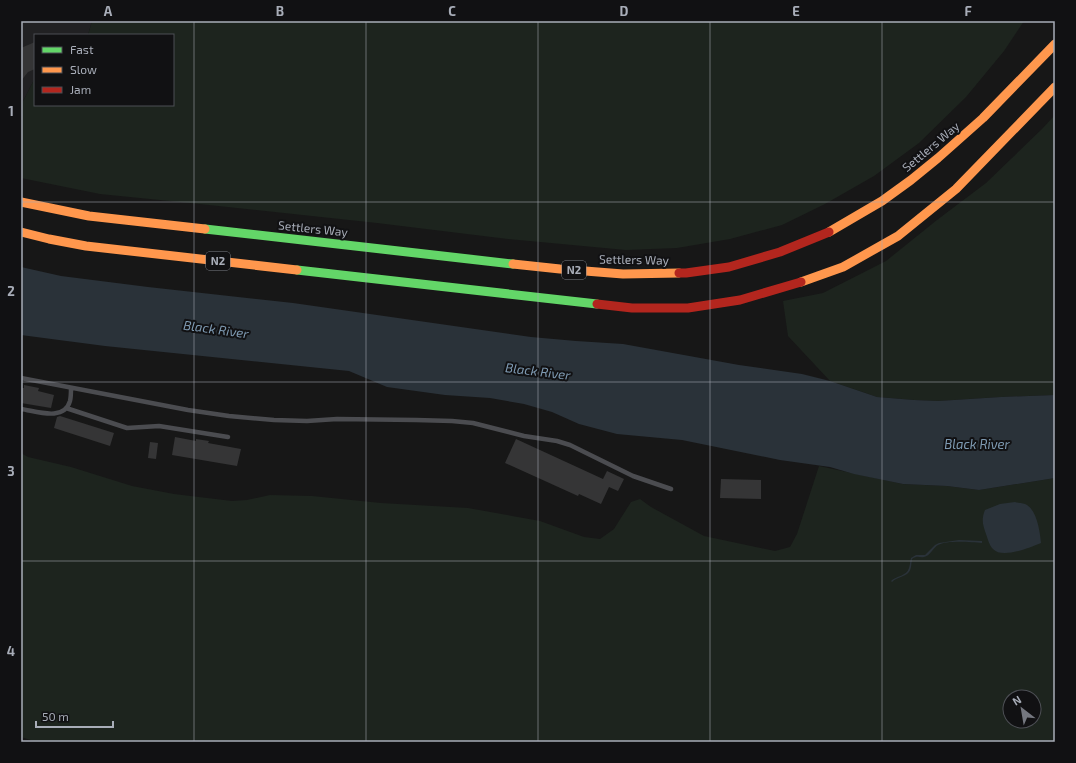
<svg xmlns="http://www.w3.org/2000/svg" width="1076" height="763" viewBox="0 0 1076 763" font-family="'Exo 2',sans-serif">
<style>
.built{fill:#212123}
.green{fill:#1d241e;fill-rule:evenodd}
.water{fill:#2a3239}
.building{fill:#353536}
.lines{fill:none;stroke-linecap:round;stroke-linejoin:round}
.lane{stroke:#4b4c50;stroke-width:4.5}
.fast{stroke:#63d668;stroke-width:9}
.slow{stroke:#ff974d;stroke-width:9}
.jam{stroke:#b3261e;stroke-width:9}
.grid{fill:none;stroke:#a8adb8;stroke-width:1;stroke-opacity:0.55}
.labels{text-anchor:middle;stroke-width:4;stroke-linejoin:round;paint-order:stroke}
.shield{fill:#111113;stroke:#7b7e86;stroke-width:1}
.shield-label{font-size:11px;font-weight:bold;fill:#a8adb8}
.street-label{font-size:12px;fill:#a8adb8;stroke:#111113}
.water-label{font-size:13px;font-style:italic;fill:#7f9bb3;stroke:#111113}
.neatline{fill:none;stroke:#a8adb8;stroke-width:1.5}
.grid-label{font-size:13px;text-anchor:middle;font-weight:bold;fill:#a8adb8}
</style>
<rect width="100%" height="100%" fill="#171717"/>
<!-- built -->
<path class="built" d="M21,21H92L88,35H35V79L34,80L21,105Z"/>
<!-- green -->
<path class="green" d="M92,21H1024L1004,51L966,97L919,143L874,176L825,204L782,225L730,239L677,248L626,250L508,239L377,223L190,203L100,194L21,178V105L34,80L35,79V105H173V35H88Z
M1055,115V395L1001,397L938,401L914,400L877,397L830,381L788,336L783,301L823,293L886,261L937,220L986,183L1042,129Z
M21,453L28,457L71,467L132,486L174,494L232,501L247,500L270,495L312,496L381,503L468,508L540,521L584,537L600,539L614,529L631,502L640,499L651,507L704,536L775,551L790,547L797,534L819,466L903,484L947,486L979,490L1055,478V742H37L21,737ZM1010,697H1034V721H1010Z"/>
<!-- water -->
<path class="water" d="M21,267L61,276L148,287L293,303L531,337L576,341L623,344L739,365L802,374L830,381L877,397L914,400L938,401L1001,397L1055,395V478L979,490L947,486L903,484L854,474L830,467L780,460L682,440L617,434L579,424L552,412L524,404L490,398L445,395L387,387L349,371L105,346L21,335Z
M1015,502C1018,503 1022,503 1025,504C1037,509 1040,532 1041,543C1029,548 1002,559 993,549C989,545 988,539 986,534C983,525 981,520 985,510L1000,504Z
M959,540L982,541V543C971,542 947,540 938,545C933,548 930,556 924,557C919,558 918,555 912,559C911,563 912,568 909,572C905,577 897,577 892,582L891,581C896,576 907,576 909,568C910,565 910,562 911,558L916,555H925L935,545L939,543Z"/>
<!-- building -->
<path class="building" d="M35,42V69L28,72L21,81V48Z
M24,385L39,388L38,391L54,395L51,408L21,403V388H24Z
M60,416L114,433L110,446L54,428L57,417Z
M175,437L196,441V439L209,441L208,443L241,449L237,466L172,455Z
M516,439L603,479L607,471L624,479L618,491L609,487L601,504L579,494L578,496L505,463Z
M150,442L158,443L156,459L148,458Z
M721,479L761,480V499L720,498Z"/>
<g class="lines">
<!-- lane -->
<path class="lane" d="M21,378L188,410L229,416L274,420L307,421L337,419L416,420L452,421L473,423L524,436L557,441L570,445L633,476L671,489
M66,408L127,428L159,426L228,437
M21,409C36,411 64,422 70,401C71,397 71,392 71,388"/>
<!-- fast -->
<path class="fast" d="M205,229L513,264
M297,270L597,304"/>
<!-- slow -->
<path class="slow" d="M21,202L89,216L205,229
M21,232L49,239L86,246L297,270
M829,232L882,201L911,180L938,158L983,118L1055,44
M513,264L560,269L623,274L679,273
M801,282L843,267L898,236L956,189L1055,87"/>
<!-- jam -->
<path class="jam" d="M679,273H686L729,267L780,252L829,232
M597,304L632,308H688L740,300L801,282"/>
</g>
<!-- grid -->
<path class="grid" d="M194,21V742M366,21V742M538,21V742M710,21V742M882,21V742M21,202H1055M21,382H1055M21,561H1055"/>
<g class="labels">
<!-- shield labels -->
<g class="shield">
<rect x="206" y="252" width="24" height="18" rx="3"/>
<rect x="562" y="261" width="24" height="18" rx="3"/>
</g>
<g class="shield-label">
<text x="218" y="265">N2</text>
<text x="574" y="274">N2</text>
</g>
<!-- street labels -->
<g class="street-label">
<text transform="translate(931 147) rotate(-40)" y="4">Settlers Way</text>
<text transform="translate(313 229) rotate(6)" y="4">Settlers Way</text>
<text transform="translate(634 260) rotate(1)" y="4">Settlers Way</text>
</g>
<!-- water labels -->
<g class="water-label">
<text transform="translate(216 329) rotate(8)" y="5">Black River</text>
<text transform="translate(538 371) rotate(7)" y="5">Black River</text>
<text x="977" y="449">Black River</text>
</g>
</g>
<!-- border -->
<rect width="1076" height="763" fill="none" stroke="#111113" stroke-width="44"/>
<!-- legend -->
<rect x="34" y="34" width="140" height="72" fill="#111113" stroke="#4d4f55"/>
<rect x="42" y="47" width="20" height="6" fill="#63d668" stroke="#4d4f55"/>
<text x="70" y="54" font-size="12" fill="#a8adb8">Fast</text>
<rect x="42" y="67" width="20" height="6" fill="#ff974d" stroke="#4d4f55"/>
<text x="70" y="74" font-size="12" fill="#a8adb8">Slow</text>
<rect x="42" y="87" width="20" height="6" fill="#b3261e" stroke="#4d4f55"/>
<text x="70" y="94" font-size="12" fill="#a8adb8">Jam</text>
<!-- north arrow -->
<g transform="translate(1022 709) rotate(329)"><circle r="19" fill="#111113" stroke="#4d4f55"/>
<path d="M0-3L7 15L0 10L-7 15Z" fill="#757880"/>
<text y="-6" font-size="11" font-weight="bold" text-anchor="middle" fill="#a8adb8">N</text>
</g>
<!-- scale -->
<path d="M36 721v6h77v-6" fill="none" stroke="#a8adb8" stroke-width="2"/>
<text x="42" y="721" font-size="12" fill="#a8adb8" stroke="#111113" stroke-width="3" paint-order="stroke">50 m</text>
<rect x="22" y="22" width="1032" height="719" class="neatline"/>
<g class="grid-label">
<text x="108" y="16">A</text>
<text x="280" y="16">B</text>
<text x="452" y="16">C</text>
<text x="624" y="16">D</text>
<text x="796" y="16">E</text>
<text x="968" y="16">F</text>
<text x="11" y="116">1</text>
<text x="11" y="296">2</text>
<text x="11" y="476">3</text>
<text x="11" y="656">4</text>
</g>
</svg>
